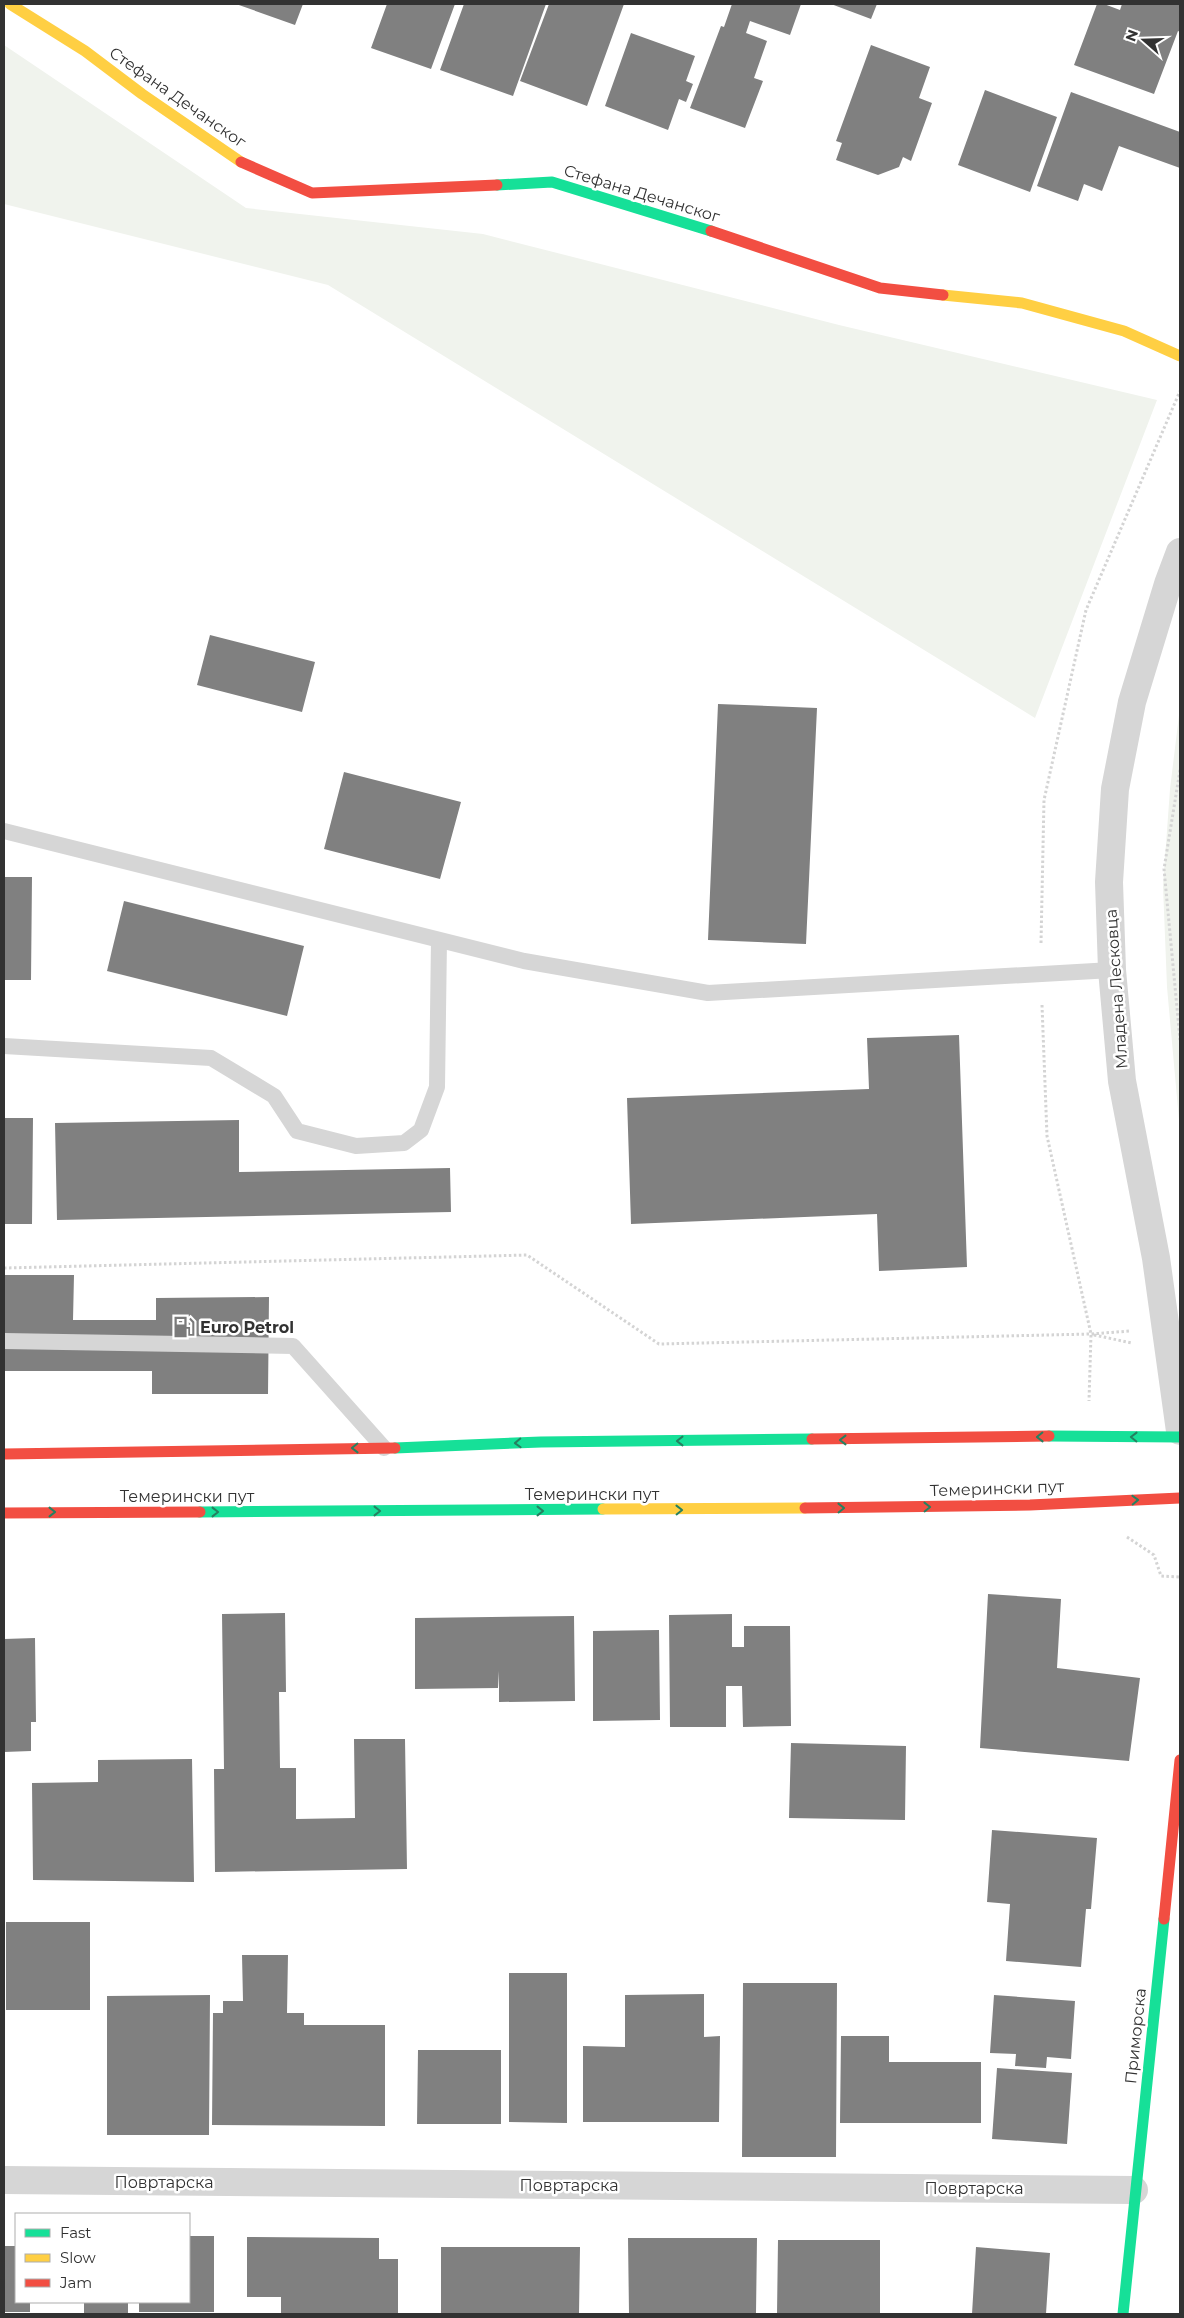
<svg xmlns="http://www.w3.org/2000/svg" width="1184" height="2318" viewBox="0 0 1184 2318" font-family="Montserrat,sans-serif">
<style>
.green{fill:#f0f3ed}
.building{fill:#808080}
.lines{fill:none;stroke-linecap:round;stroke-linejoin:round}
.path{stroke:#d4d4d4;stroke-width:3;stroke-dasharray:2.5 2.5;stroke-linecap:butt}
.lane{stroke:#d6d6d6;stroke-width:16}
.street{stroke:#d6d6d6;stroke-width:28}
.fast{stroke:#16e098;stroke-width:11}
.slow{stroke:#ffcf43;stroke-width:11}
.jam{stroke:#f24e42;stroke-width:11}
.oneway{stroke:#258060}
.labels{text-anchor:middle;stroke-width:5;stroke-linejoin:round;paint-order:stroke}
.street-label{font-size:16px;fill:#323232;stroke:#fff}
.poi-label{font-size:16px;font-weight:bold;fill:#323232;stroke:#fff;text-anchor:start}
</style>
<rect width="100%" height="100%" fill="#fff"/>
<!-- green -->
<path class="green" d="M4,45L246,208L483,234L839,325L1157,400L1035,718L328,285L4,204Z
M1180,707V1131L1167,987L1163,886L1170,789Z"/>
<!-- building -->
<path class="building" d="M236,4H303L295,25Z
M387,4H455L431,69L371,48Z
M464,4H546L513,96L440,70Z
M549,4H624L587,106L520,81Z
M732,4H801L790,35L750,21L746,33L767,41L754,78L763,81L745,128L690,108L721,26L724,27Z
M831,4H877L871,19Z
M1097,4H1104L1120,10L1122,4H1180V32L1178,31L1154,94L1074,65Z
M631,33L695,56L686,81L693,84L686,102L679,99L668,130L605,106Z
M871,45L930,67L919,98L932,103L911,161L903,157L899,167L878,175L836,160L842,143L836,141Z
M985,90L1057,117L1030,192L958,165Z
M1071,92L1180,132V168L1119,146L1102,191L1084,184L1078,201L1037,186Z
M210,635L315,662L302,712L197,685Z
M718,704L817,708L806,944L708,940Z
M344,772L461,802L440,879L324,849Z
M4,877H32L31,980H4Z
M124,901L304,946L287,1016L107,971Z
M959,1035L967,1267L879,1271L877,1214L631,1224L627,1098L869,1089L867,1038Z
M4,1118H33L32,1224H4Z
M239,1120V1172L450,1168L451,1212L57,1220L55,1123Z
M4,1275H74L73,1320H156V1298L269,1297L268,1394H152V1371H4Z
M988,1594L1061,1599L1057,1668L1140,1678L1129,1761L980,1748Z
M285,1613L286,1692H279L280,1768H296V1819L355,1818L354,1739H405L407,1869L215,1872L214,1769H224L222,1614Z
M732,1614V1647H744V1626H790L791,1726L743,1727L742,1686H726V1727H670L669,1615Z
M574,1616L575,1701L499,1702V1671L498,1688L415,1689V1618Z
M659,1630L660,1720L593,1721V1631Z
M35,1638L36,1722H31V1751L4,1752V1639Z
M791,1743L906,1746L905,1820L789,1818Z
M192,1759L194,1882L33,1880L32,1783L98,1782V1760Z
M992,1830L1097,1838L1091,1909H1086L1081,1967L1006,1961L1010,1904L987,1902Z
M6,1922H90V2010H6Z
M242,1955H288L287,2013H304V2025H385V2126L212,2125L213,2013H223V2001H243Z
M509,1973H567V2123L509,2122Z
M743,1983H837L836,2157H742Z
M704,1994V2037L720,2036L719,2122H583V2046L625,2047V1995Z
M210,1995L209,2135H107V1996Z
M994,1995L1075,2001L1071,2059L1047,2057L1046,2068L1015,2066L1016,2054L990,2053Z
M841,2036H889V2062H981V2123H840Z
M418,2050H501V2124H417Z
M997,2068L1072,2073L1067,2144L992,2139Z
M189,2236H214V2312H139V2302H189Z
M247,2237L379,2238V2259H398V2314H281V2297H247Z
M628,2238H757L756,2313H629Z
M778,2240H880V2314H777Z
M4,2246H16V2302H30V2312H4Z
M441,2247H580L579,2314H441Z
M976,2247L1050,2253L1046,2314H972Z
M84,2302H128V2314H84Z"/>
<g class="lines">
<!-- path -->
<path class="path" d="M1180,770L1164,869L1180,1040
M1041,943L1044,800L1086,610L1180,391
M1042,1005L1047,1136L1091,1334L1089,1401
M4,1268L527,1255L659,1344L1091,1334L1130,1331
M1094,1335L1132,1343
M1127,1537L1154,1555L1161,1576L1180,1577"/>
<!-- lane -->
<path class="lane" d="M4,831L524,961L708,993L1112,970
M4,1046L211,1058L274,1096L297,1131L356,1146L404,1143L421,1130L437,1087L439,940
M4,1341L293,1346L384,1448"/>
<!-- street -->
<path class="street" d="M1180,552L1168,584L1132,702L1115,789L1109,882L1112,970L1122,1081L1156,1258L1180,1431
M4,2180L1134,2190"/>
<!-- fast -->
<path class="fast" d="M497,185L552,182L711,231
M1049,1436L1180,1437
M395,1448L541,1442L812,1439
M200,1512L603,1509
M1123,2314L1164,1919"/>
<!-- slow -->
<path class="slow" d="M10,4L85,51L142,94L241,162
M943,295L1022,303L1124,331L1180,356
M603,1509L805,1508"/>
<!-- jam -->
<path class="jam" d="M241,162L312,193L497,185
M711,231L880,288L943,295
M812,1439L1049,1436
M4,1454L395,1448
M805,1508L1030,1505L1180,1498
M4,1513L200,1512
M1164,1919L1180,1760"/>
</g>
<!-- one-way arrows -->
<defs><path id="oneway-chevron" d="M-2-3.5L2.5 0L-2 3.5" fill="none" stroke-width="1.6" stroke-linecap="round" stroke-linejoin="round" transform="scale(1.25)"/></defs>
<g class="oneway">
<use href="#oneway-chevron" transform="translate(1040 1437) rotate(179)"/>
<use href="#oneway-chevron" transform="translate(1134 1437) rotate(-179)"/>
<use href="#oneway-chevron" transform="translate(843 1440) rotate(180)"/>
<use href="#oneway-chevron" transform="translate(680 1441) rotate(180)"/>
<use href="#oneway-chevron" transform="translate(518 1443) rotate(178)"/>
<use href="#oneway-chevron" transform="translate(355 1448) rotate(179)"/>
<use href="#oneway-chevron" transform="translate(1135 1500) rotate(-2)"/>
<use href="#oneway-chevron" transform="translate(927 1507) rotate(-1)"/>
<use href="#oneway-chevron" transform="translate(841 1508) rotate(-1)"/>
<use href="#oneway-chevron" transform="translate(679 1510) rotate(-1)"/>
<use href="#oneway-chevron" transform="translate(377 1511)"/>
<use href="#oneway-chevron" transform="translate(540 1511)"/>
<use href="#oneway-chevron" transform="translate(52 1512)"/>
<use href="#oneway-chevron" transform="translate(215 1512)"/>
</g>
<!-- icons -->
<defs>
<g id="fuel-bare" transform="scale(1.725)"><path d="M-5.5-6h7V0h2V4h1.3V-2.5L3-4.5l.8-.8L6-3V5H2.5V1h-1V6h-7ZM-4.2-4.7v3.2H.2V-4.7Z" fill="#7a7a7a" stroke="#fff" stroke-width="2.5" paint-order="stroke"/></g>
</defs>
<g fill-rule="evenodd">
<use href="#fuel-bare" x="184" y="1327"/>
</g>
<g class="labels">
<!-- street labels -->
<g class="street-label">
<text transform="translate(178 97) rotate(35)" y="6">Стефана Дечанског</text>
<text transform="translate(642 193) rotate(17)" y="6">Стефана Дечанског</text>
<text transform="translate(1116 989) rotate(-94)" y="6">Младена Лесковца</text>
<text transform="translate(997 1488) rotate(-2)" y="6">Темерински пут</text>
<text x="592" y="1500">Темерински пут</text>
<text x="187" y="1502">Темерински пут</text>
<text transform="translate(1135 2036) rotate(-84)" y="6">Приморска</text>
<text x="164" y="2188">Повртарска</text>
<text x="569" y="2191">Повртарска</text>
<text x="974" y="2194">Повртарска</text>
</g>
<!-- poi labels -->
<g class="poi-label">
<text x="200" y="1333">Euro Petrol</text>
</g>
</g>
<!-- border -->
<rect width="1184" height="2318" fill="none" stroke="#323232" stroke-width="10"/>
<!-- legend -->
<rect x="15" y="2213" width="175" height="90" fill="#ffffff" stroke="#adadad"/>
<rect x="25" y="2229" width="25" height="8" fill="#16e098" stroke="#adadad"/>
<text x="60" y="2238" font-size="15" fill="#323232">Fast</text>
<rect x="25" y="2254" width="25" height="8" fill="#ffcf43" stroke="#adadad"/>
<text x="60" y="2263" font-size="15" fill="#323232">Slow</text>
<rect x="25" y="2279" width="25" height="8" fill="#f24e42" stroke="#adadad"/>
<text x="60" y="2288" font-size="15" fill="#323232">Jam</text>
<!-- north arrow -->
<g transform="translate(1144 40) rotate(290)" stroke="#ffffff" stroke-width="4" paint-order="stroke">
<path d="M0-4L9 19L0 12L-9 19Z" fill="#323232"/>
<text y="-8" font-size="14" font-weight="bold" text-anchor="middle" fill="#323232">N</text>
</g>
</svg>
